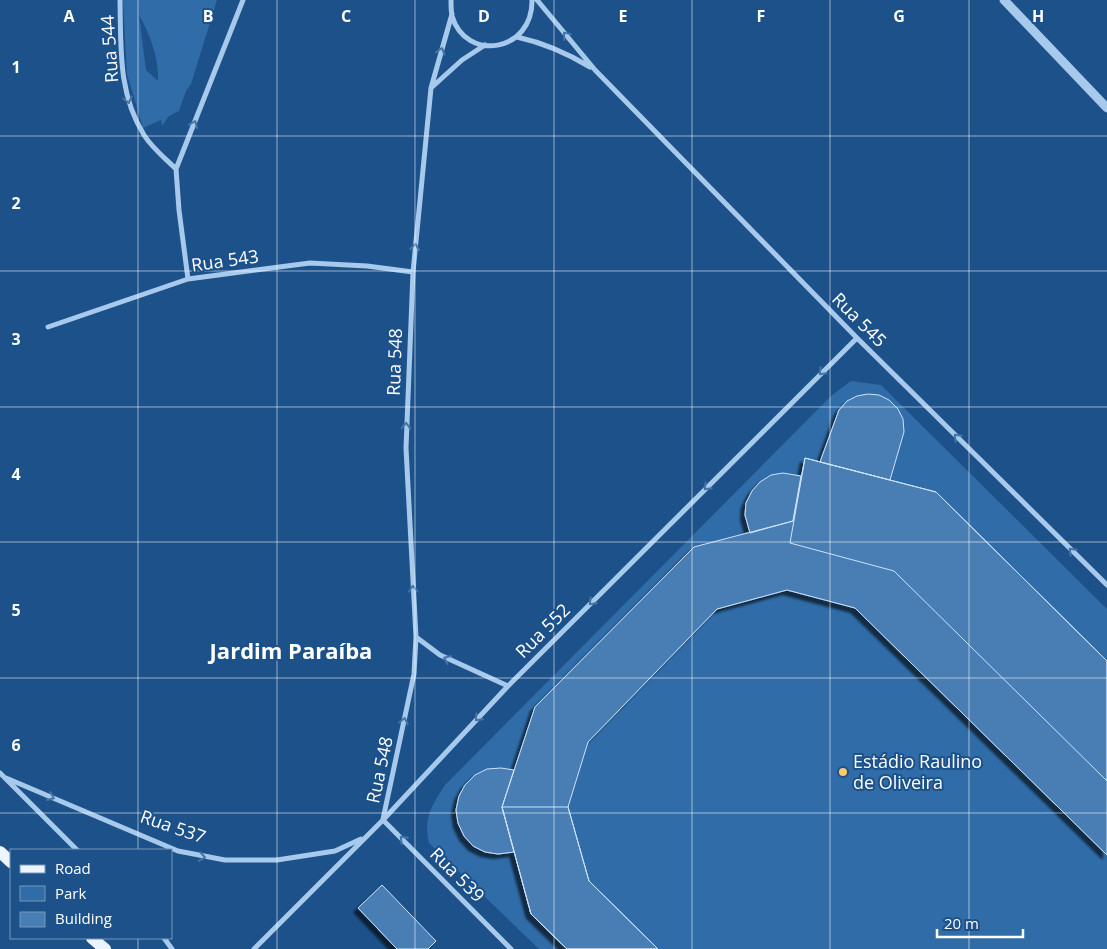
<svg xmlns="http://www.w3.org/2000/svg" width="1107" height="949" viewBox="0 0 1107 949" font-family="'Open Sans',sans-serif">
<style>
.green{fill:#2f6ca8;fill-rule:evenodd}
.building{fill:#497eb4;stroke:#cce2f9;filter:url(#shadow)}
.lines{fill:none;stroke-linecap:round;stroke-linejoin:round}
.minor{stroke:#a6c9ec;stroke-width:5}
.tertiary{stroke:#a6c9ec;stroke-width:9}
.primary{stroke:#ecf4ff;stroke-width:12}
.oneway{stroke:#4575a7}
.grid{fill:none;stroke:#fff;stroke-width:1;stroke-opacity:0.55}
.poi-dot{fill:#fdc964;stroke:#1c518a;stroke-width:2}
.labels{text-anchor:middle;stroke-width:4;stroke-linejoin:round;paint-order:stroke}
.street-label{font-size:18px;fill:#fff;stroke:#1c518a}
.poi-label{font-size:18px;fill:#fff;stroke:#1c518a;text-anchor:start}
.district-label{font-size:22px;font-weight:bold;fill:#fff;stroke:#1c518a}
.grid-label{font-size:16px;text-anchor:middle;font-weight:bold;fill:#fff;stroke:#1c518a;stroke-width:4;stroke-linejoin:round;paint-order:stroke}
</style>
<defs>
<filter id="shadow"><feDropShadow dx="-4.5" dy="4.5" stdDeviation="1" flood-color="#0009"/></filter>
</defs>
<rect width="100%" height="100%" fill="#1c518a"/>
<!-- green -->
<path class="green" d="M123,0H217L191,84L186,91L179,111L169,116L162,126L161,120L143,128L127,74ZM139,15C150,34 159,59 158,81L146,70Z
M851,381L881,385L1107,609V949H539L429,843C423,818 432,805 445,785L831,396Z"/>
<!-- building -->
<path class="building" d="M868,394L879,395L889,400L898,409L903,419L904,432L890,480L820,462L839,410L847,401L857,396Z
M805,458L936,492L1107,661V855L855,608L787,590L717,609L588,742L568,807L589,881L658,949H567L531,914L502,807L535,707L694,547L793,521Z
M805,458L936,492L1107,661V781L894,571L790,543Z
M783,473L801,476L793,521L750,533L745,515L746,503L752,491L760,482L771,475Z
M501,768L514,770L502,807L514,852L498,854L485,852L473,846L464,836L458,823L456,810L459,796L465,785L475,775L487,769Z
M502,807H568L589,881L658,949H567L531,914Z
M382,885L436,941L428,949H397L358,908Z"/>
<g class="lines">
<!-- minor -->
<path class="minor" d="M120,0C121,47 118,94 144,135C152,148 166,159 176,169
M451,0C451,5 451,11 452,16C466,63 533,52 532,0
M537,0L595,70L857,338L1107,585
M517,37C544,43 567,53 590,67
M431,88L462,60L485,45
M188,279L179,210L176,169L243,0
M48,327L188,279L310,263L367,266L413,272
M416,637L440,655L508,686
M0,773L77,850
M6,778L178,851L225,860H277L335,851L361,839
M383,819L414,674L416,637L406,448L413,272L431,88L452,14
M383,820L511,949
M164,938L172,949
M254,949L383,820L508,686L857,338"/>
<!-- tertiary -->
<path class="tertiary" d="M1004,0L1107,108"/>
<!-- primary -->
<path class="primary" d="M0,852L11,862
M92,938L105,949"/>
</g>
<!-- one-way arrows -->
<defs><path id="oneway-chevron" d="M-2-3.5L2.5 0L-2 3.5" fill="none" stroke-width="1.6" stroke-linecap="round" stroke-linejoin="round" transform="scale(1.25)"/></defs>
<g class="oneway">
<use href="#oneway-chevron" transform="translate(566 35) rotate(-130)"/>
<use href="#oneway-chevron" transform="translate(441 51) rotate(-74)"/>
<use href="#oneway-chevron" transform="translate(128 100) rotate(77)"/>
<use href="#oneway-chevron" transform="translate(194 124) rotate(-68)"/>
<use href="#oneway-chevron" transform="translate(415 247) rotate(-84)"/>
<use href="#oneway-chevron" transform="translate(822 372) rotate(135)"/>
<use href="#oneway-chevron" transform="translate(406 426) rotate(-88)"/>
<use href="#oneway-chevron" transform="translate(957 437) rotate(-135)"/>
<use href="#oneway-chevron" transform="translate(707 487) rotate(135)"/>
<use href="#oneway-chevron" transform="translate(1072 551) rotate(-135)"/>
<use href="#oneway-chevron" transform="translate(413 589) rotate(-93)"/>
<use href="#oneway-chevron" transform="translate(592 602) rotate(135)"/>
<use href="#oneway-chevron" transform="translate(447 659) rotate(-156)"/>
<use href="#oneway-chevron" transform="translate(478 718) rotate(133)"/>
<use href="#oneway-chevron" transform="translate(404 721) rotate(-78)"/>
<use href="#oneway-chevron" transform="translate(51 797) rotate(23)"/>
<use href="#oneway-chevron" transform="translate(403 839) rotate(-135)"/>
<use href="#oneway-chevron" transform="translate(202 857) rotate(10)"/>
</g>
<!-- grid -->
<path class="grid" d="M138,0V850M277,0V949M415,0V949M554,0V949M692,0V949M830,0V949M969,0V949M0,136H1107M0,271H1107M0,407H1107M0,542H1107M0,678H1107M0,813H1107M138,938V949"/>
<!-- markers -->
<circle class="poi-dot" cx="843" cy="772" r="5"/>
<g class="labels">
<!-- street labels -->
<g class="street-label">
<text transform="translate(110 49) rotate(-94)" y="6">Rua 544</text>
<text transform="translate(225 261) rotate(-8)" y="6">Rua 543</text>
<text transform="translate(859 320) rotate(45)" y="6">Rua 545</text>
<text transform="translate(395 362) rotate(-88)" y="6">Rua 548</text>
<text transform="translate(543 631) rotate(-45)" y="6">Rua 552</text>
<text transform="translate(380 770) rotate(-78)" y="6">Rua 548</text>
<text transform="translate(173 827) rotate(19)" y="6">Rua 537</text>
<text transform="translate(457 875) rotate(45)" y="6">Rua 539</text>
</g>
<!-- poi labels -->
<g class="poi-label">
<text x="853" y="768">Estádio Raulino<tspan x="853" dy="21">de Oliveira</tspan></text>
</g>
<!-- district labels -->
<g class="district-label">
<text x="291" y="659">Jardim Paraíba</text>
</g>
</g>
<g class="grid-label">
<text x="69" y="22">A</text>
<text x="208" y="22">B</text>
<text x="346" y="22">C</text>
<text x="484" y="22">D</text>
<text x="623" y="22">E</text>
<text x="761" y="22">F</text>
<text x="899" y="22">G</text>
<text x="1038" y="22">H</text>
<text x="16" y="73">1</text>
<text x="16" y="209">2</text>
<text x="16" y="345">3</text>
<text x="16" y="480">4</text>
<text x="16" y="616">5</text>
<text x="16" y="751">6</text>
</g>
<!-- legend -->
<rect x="10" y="849" width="162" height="90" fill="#1c518a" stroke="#7797b9"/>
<rect x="20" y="865" width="25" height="8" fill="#ecf4ff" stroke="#7797b9"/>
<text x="55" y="874" font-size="15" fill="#ffffff">Road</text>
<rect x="20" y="886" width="25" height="15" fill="#2f6ca8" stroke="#7797b9"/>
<text x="55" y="899" font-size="15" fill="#ffffff">Park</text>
<rect x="20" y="912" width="25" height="15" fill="#497eb4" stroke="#7797b9"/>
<text x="55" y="924" font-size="15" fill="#ffffff">Building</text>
<!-- scale -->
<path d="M937 929v8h86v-8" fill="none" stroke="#ffffff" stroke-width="2.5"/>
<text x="944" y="929" font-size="15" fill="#ffffff" stroke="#1c518a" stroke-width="4" paint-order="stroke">20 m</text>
</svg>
